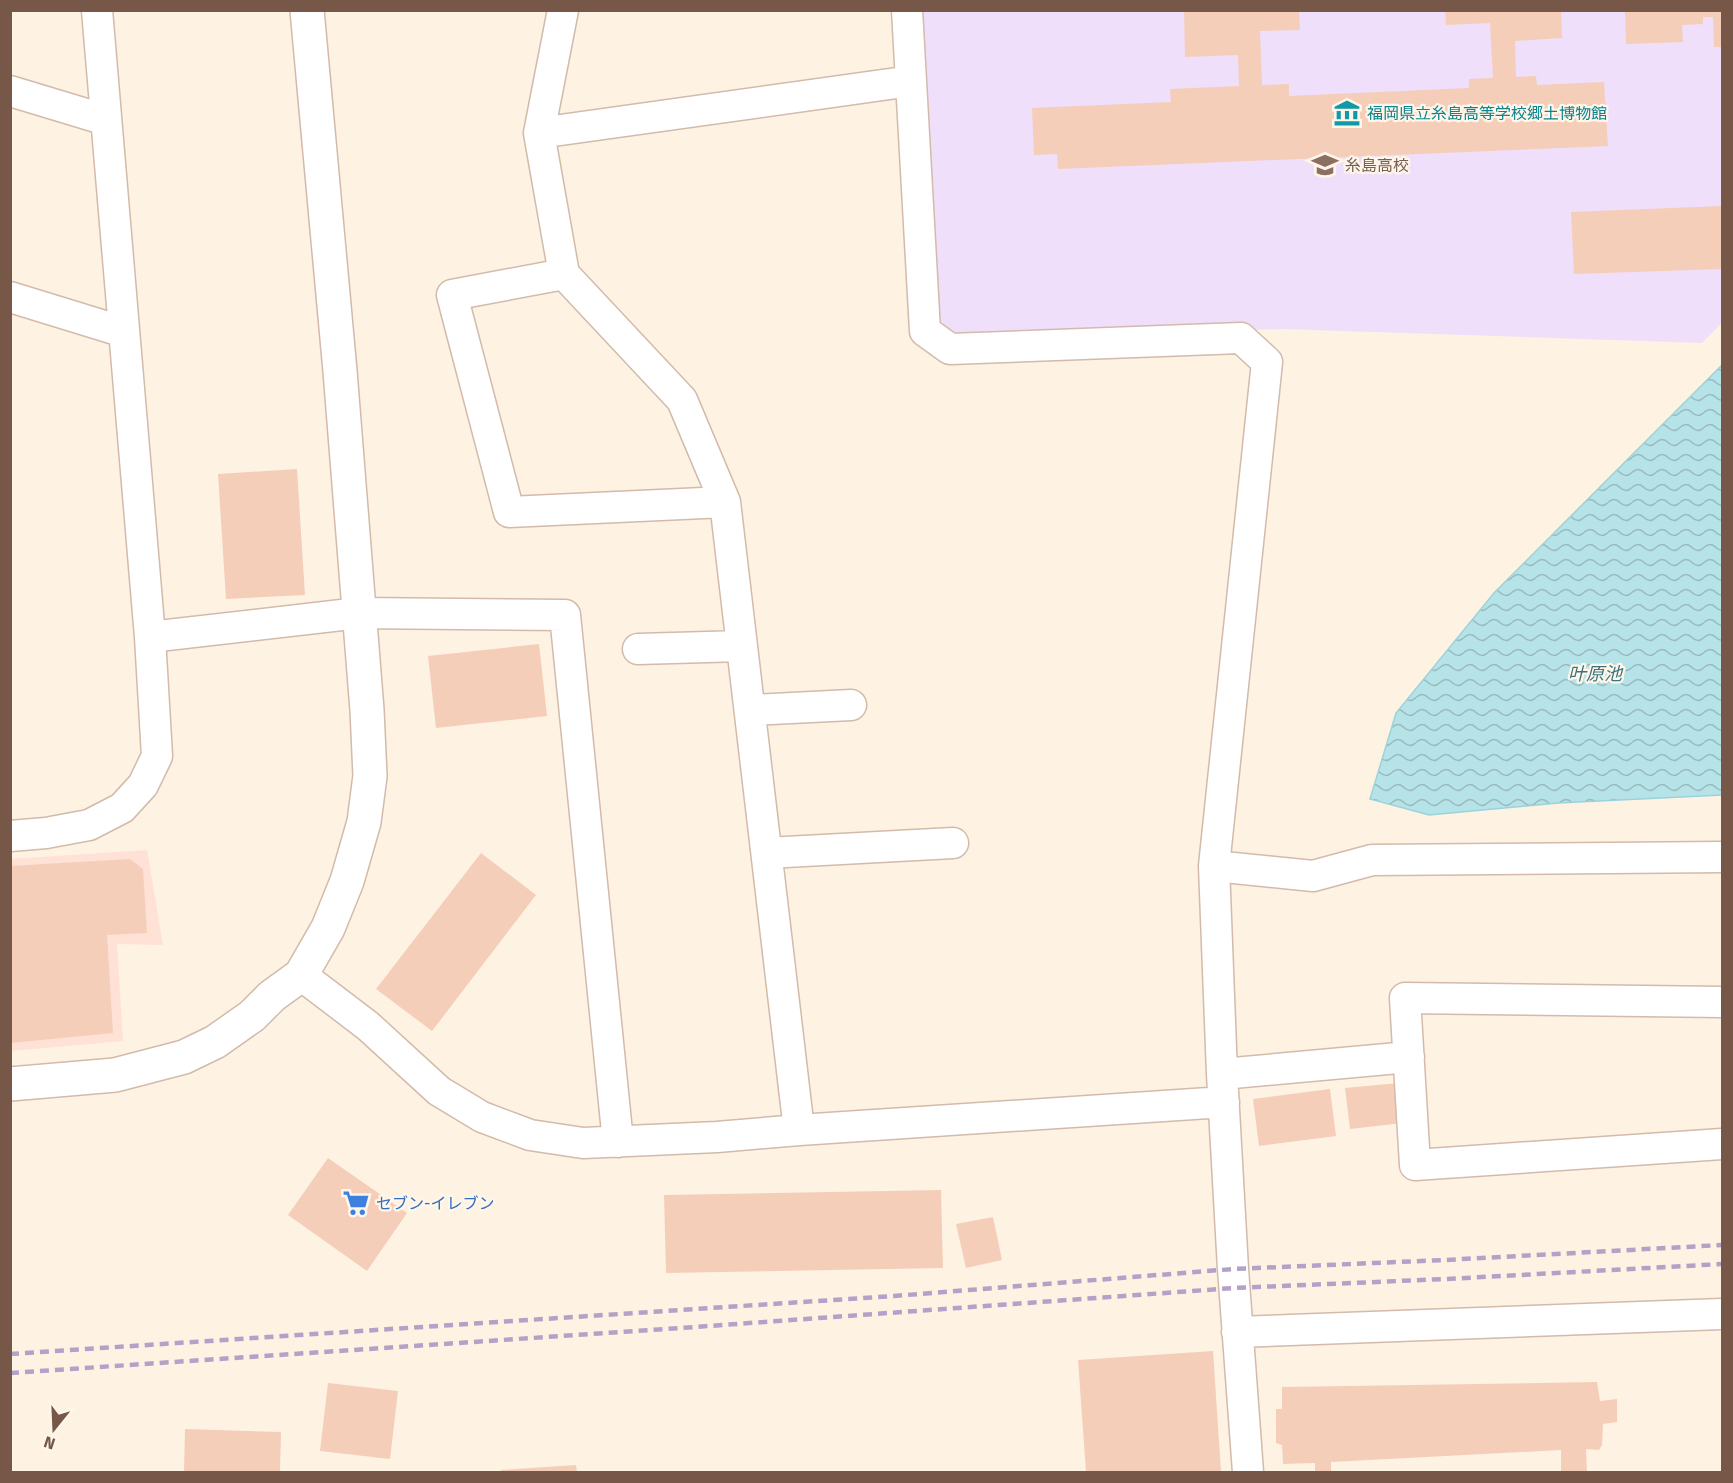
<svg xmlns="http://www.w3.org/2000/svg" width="1733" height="1483" viewBox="0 0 1733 1483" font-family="'Fira Sans','Noto Sans JP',sans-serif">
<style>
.commercial{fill:#ffe1d6}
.education{fill:#efdffa}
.water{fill:url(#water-waves);stroke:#9bd3db;stroke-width:1.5}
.building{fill:#f5ceb9}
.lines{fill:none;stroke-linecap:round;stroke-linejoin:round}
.minor-casing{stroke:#d2bbab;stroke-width:33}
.tertiary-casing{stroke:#d2bbab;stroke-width:36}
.minor{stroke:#fff;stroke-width:30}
.tertiary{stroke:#fff;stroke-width:33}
.rail{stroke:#b4a1c8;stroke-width:4.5;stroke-dasharray:9 6;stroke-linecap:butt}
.labels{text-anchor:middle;stroke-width:4.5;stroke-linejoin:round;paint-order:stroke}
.culture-label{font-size:16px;fill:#0d838f;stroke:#fff6ea;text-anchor:start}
.education-label{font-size:16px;fill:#785e54;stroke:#fff6ea;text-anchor:start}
.shop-label{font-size:16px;fill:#366cbe;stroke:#fff6ea;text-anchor:start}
.water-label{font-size:18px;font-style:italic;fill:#3a757e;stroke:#fff6ea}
</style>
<defs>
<pattern id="water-waves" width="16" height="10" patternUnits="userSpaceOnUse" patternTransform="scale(1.5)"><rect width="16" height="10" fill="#b6e3e8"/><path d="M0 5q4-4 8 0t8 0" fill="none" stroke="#99bbbe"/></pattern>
</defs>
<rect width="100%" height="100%" fill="#fef2e3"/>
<!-- commercial -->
<path class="commercial" d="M147,850L163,945L117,944L123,1041L11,1051V859Z"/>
<!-- education -->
<path class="education" d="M922,11H1722V323L1702,343L1283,329L955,339L934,319Z"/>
<!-- water -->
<path class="water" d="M1722,365V795L1558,803L1429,815L1370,799L1396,713L1494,593Z"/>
<!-- building -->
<path class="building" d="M1184,10H1299L1300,30L1260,31L1262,85L1289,84V96L1469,88V79L1493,78L1490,23L1446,25L1445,10H1561L1562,38L1515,41L1516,77L1536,76L1537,85L1604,82L1608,146L1058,169L1057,154L1034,155L1032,108L1171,102L1170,89L1239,86L1238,55L1185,57Z
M1625,10H1722V47H1714L1713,17H1703V24L1682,25L1683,42L1626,44Z
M1722,206V269L1574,274L1571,212Z
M297,469L305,595L226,599L218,474Z
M539,644L547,716L436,728L428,656Z
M481,853L536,895L432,1031L376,989Z
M130,859L143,869L147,933L107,935L113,1033L10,1043V866Z
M1399,1083L1403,1123L1350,1129L1345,1088Z
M1330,1089L1336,1136L1259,1146L1253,1099Z
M328,1158L407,1213L367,1271L288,1215Z
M941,1190L943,1268L666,1273L664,1195Z
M993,1217L1002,1260L966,1268L956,1224Z
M1213,1351L1221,1472H1086L1078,1360Z
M1597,1382L1600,1401L1617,1399V1422L1603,1424L1602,1445L1599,1450L1586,1449L1587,1472H1561V1450L1331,1462V1472H1315V1463L1283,1464L1282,1445L1276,1443V1409H1282V1387Z
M328,1383L398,1391L390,1459L320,1451Z
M185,1429L281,1432L280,1472H184Z
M576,1465L577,1472H501V1470Z"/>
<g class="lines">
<!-- minor casing -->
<g class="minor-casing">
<path id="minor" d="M563,10L539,133L564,274L682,400L725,502L799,1130
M907,10L925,331L950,349L1241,338L1267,362L1214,866L1222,1074L1233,1269L1248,1472
M10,91L106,120
M539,133L911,81
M564,274L452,295L509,512L725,502
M10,297L124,332
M150,637L359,613L565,615L618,1142
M638,649L742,646
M750,710L851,705
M10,836L46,833L89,825L122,808L143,785L157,756L150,637L97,10
M767,853L953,843
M1214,866L1313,876L1372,860L1722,857
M301,975L368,1026L439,1091L482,1117L530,1135L583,1143L717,1137L799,1130L1224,1102
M1722,1002L1405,998L1415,1165L1722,1144
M1222,1074L1409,1057
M1237,1332L1722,1314"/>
</g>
<!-- tertiary casing -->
<g class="tertiary-casing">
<path id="tertiary" d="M10,1084L115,1075L184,1057L215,1042L252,1016L272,996L301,975L328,928L347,881L364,822L370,776L367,710L340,371L307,10"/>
</g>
<!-- minor -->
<use href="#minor" class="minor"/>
<!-- tertiary -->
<use href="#tertiary" class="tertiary"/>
<!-- rail -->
<path class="rail" d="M10,1354L894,1296L1233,1269L1445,1260L1722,1245
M10,1373L681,1328L1234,1288L1446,1279L1722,1264"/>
</g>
<!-- icons -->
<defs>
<g id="museum-bare" transform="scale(2.07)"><path d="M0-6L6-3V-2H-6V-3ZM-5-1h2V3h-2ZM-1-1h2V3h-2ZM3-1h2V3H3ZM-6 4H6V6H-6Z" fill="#0f9aa8" stroke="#fff6ea" stroke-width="2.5" paint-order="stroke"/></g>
<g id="school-bare" transform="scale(2.07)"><path d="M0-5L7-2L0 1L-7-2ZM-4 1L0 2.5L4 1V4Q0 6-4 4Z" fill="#8d6e63" stroke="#fff6ea" stroke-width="2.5" paint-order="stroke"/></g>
<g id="supermarket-bare" transform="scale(2.07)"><path d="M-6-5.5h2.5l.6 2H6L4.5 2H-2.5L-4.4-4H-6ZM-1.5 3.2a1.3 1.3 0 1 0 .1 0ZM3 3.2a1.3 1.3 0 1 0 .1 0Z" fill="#3f7fe0" stroke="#fff6ea" stroke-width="2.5" paint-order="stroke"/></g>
</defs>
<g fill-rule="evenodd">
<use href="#museum-bare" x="1347" y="113"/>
<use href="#school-bare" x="1325" y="165"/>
<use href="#supermarket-bare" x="356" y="1203"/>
</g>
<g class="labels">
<!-- culture labels -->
<g class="culture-label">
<text x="1367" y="119">福岡県立糸島高等学校郷土博物館</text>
</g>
<!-- education labels -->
<g class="education-label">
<text x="1345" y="171">糸島高校</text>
</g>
<!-- shop labels -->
<g class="shop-label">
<text x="376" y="1209">セブン-イレブン</text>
</g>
<!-- water labels -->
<g class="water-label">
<text x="1595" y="680">叶原池</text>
</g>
</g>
<!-- border -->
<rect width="1733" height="1483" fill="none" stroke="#775747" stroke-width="24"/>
<!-- north arrow -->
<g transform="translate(54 1429) rotate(198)" stroke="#fff6ea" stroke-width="4.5" paint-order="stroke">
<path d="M0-4.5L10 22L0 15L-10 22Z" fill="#775747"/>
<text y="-9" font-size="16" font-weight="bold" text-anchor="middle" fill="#775747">N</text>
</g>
</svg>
